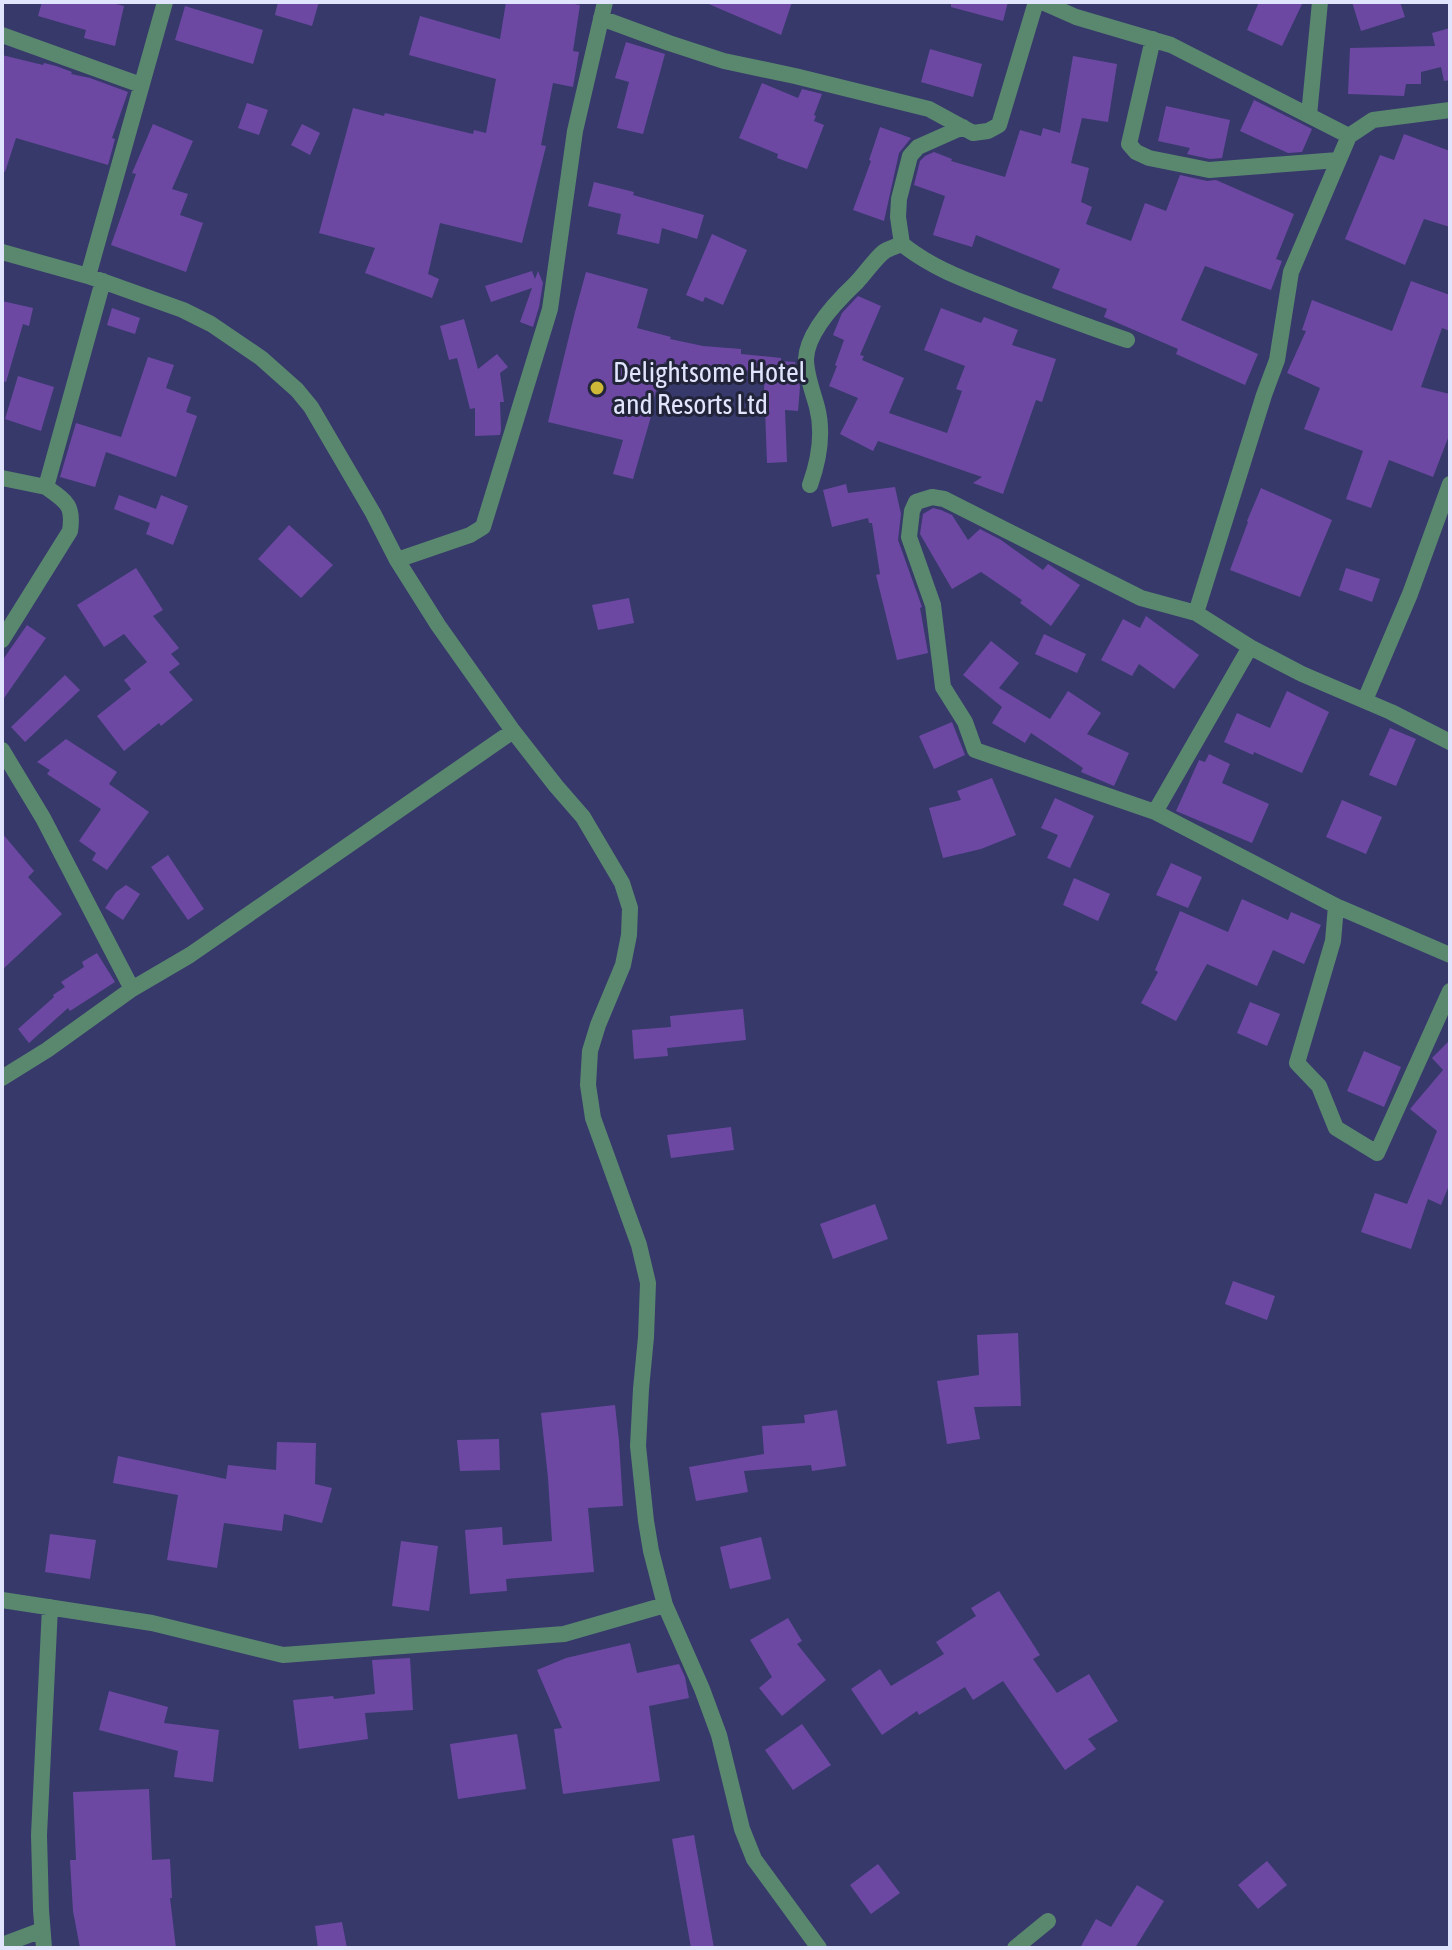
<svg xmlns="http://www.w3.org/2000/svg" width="1452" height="1950" viewBox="0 0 1452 1950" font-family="'Asap Condensed',sans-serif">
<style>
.building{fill:#6c48a3}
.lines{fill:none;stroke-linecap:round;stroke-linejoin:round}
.street{stroke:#5a886f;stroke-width:16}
.poi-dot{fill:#ceb838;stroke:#22243a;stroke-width:3}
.labels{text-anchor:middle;stroke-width:6;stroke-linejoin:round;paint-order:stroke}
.poi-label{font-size:28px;fill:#e0e4fc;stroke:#22243a;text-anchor:start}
</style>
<rect width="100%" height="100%" fill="#37396a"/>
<!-- building -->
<path class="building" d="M42,2H108L124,6L115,46L84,38L86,30L38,16Z
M278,2H319L312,26L275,15Z
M506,2H564L580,5L573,51L579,52L573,87L553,83L541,145L546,146L522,243L440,223L428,274L439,279L432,298L365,273L375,248L319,233L353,108L384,116L385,113L473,134L474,130L486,133L496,79L409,55L420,16L500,39Z
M704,2H792L781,35Z
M951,2H1008L1003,21L951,7Z
M1259,2H1303L1282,46L1247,30Z
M1352,2H1400L1405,17L1361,31Z
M185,6L263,30L253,64L175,40Z
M1450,28V80L1444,81L1441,67L1421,72V84H1406L1404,96L1348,94L1350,48L1435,46L1432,33Z
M626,42L665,54L643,134L617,128L629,82L615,78Z
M930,49L982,64L973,97L921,82Z
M2,55L43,65L44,63L56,66L72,72L71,74L90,78L128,92L112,138L115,139L108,165L16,138L5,172L2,171Z
M1073,56L1117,64L1108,122L1082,118L1071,163L1089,168L1081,202L1092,207L1086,224L1131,241L1145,203L1166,211L1180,175L1207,181L1216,180L1294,214L1276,259L1282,261L1271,290L1205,266L1181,320L1258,354L1245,385L1176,354L1178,349L1104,317L1107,309L1052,288L1060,269L976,235L972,247L933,235L945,196L914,185L920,161L925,156L934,152L952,159L951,161L1005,177L1020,130L1041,136L1043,128L1060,133Z
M762,83L798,98L802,89L822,94L814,115L816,116L814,121L824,125L807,169L777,158L778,154L739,138Z
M1254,100L1312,129L1302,152L1288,153L1240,131Z
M247,103L268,110L259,135L238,128Z
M1166,106L1230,120L1222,158L1210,159L1187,154L1190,148L1158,141Z
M153,124L193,141L172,189L188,194L180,215L203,223L186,272L111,245L136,174L132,173Z
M302,124L320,133L310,155L291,145Z
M880,127L911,138L899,153L884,221L853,210L871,161L869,160Z
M1404,134L1450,151V227L1424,219L1405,265L1345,239L1380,155L1394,160Z
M594,182L634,192L633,195L704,215L697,239L662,228L659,244L617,234L621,214L588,206Z
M712,234L747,250L723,305L705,297L703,302L686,295Z
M532,271L535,279L538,271L543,283L539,307L533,327L520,322L532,288L491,302L485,286Z
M586,272L648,289L637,328L671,337L670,339L703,346L741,349V354L781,358V361L795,362L800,387L798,411L785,410L787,462L767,463L765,409H763L765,372L702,367L701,370L664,362L650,412L652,413L633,479L613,474L623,440L548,422L575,312Z
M1411,281L1450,295V331L1442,328L1421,387L1450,394V433L1433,477L1389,460L1371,508L1346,499L1363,451L1304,429L1320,388L1287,373L1306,331L1302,330L1312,300L1392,331Z
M858,296L881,306L860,355L864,356L862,360L904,378L889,413L947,433L962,391L956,389L965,366L924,350L941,308L981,323L984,317L1018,330L1012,345L1056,359L1042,402L1036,400L1003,494L973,483L982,477L878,441L873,451L840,434L858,398L829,386L837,366L835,365L844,340L833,335L842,313Z
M2,301L33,308L29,326L23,324L6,382L2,381Z
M112,308L140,318L135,334L107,325Z
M464,319L478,369L497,354L508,367L500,373L504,402H500L501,430L500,435L475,436V408L470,409L457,358L449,360L440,326Z
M148,357L174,365L166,388L191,397L186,412L197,416L176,477L106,452L95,487L60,477L76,423L121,437Z
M18,376L54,387L41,431L5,419Z
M846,484L848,493L895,487L901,514L898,540L922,607L920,608L928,653L897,660L876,575L880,574L872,523H869L868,518L832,527L823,490Z
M1261,488L1332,520L1300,597L1230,570L1248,522L1247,521Z
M119,495L156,509L161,495L188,506L173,545L146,534L150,523L114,509Z
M933,508L941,510L952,515L968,540L980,529L1001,540L1043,570L1048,564L1080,585L1051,626L1020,603L1022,600L981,572L952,589L920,534L923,514Z
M289,525L333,565L301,598L258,559Z
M136,568L163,610L153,616L179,648L171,654L180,664L169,672L193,700L161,726L159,723L124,751L97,716L131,689L124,680L147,662L124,634L104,647L77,605Z
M1346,568L1380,579L1372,602L1339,590Z
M629,598L634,623L598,630L592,605Z
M1146,616L1199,655L1174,689L1139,664L1132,676L1101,660L1123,619L1140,628Z
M27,625L46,638L2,701V661Z
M1044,634L1086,654L1077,673L1035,654Z
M991,641L1019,663L999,688L1050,719L1068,691L1101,713L1087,734L1129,753L1114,786L1081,772L1083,768L1031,733L1025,743L992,723L1002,707L963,675Z
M65,675L80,690L25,742L11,727Z
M1287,691L1329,712L1302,773L1254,752L1253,755L1224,742L1237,713L1270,728Z
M952,722L965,755L934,769L919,736Z
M1390,728L1416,739L1396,786L1369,775Z
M66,739L117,772L109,784L149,812L107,870L92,860L96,853L79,841L101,809L47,774L50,770L37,762Z
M1209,754L1230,764L1222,783L1269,804L1252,843L1176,811L1199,760L1205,762Z
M992,778L1016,835L981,849L943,858L929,808L961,800L957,791Z
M1055,798L1094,816L1070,868L1047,858L1058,835L1041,828Z
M1342,800L1382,817L1366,854L1326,837Z
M2,833L34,871L28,877L62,914L2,970Z
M168,855L204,909L188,920L151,867Z
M1171,863L1202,877L1188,908L1156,895Z
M1074,878L1110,894L1098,921L1063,905Z
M126,885L140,894L123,920L105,908L116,892Z
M1242,899L1288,920L1291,912L1321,925L1304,964L1273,950L1257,986L1207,964L1176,1021L1141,1003L1158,972L1155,970L1180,911L1228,932Z
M97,953L115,982L70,1011L68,1008L29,1043L18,1029L54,997L53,995L65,987L61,982L84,967L82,962Z
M1250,1002L1280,1014L1267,1046L1237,1033Z
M743,1009L746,1040L667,1048L668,1056L634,1059L632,1030L671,1027L670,1016Z
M1450,1040V1183L1441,1205L1428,1199L1411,1249L1361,1232L1375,1193L1407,1204L1437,1131L1410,1109L1443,1070L1432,1058Z
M1364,1051L1401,1067L1384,1107L1347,1091Z
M731,1127L734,1150L671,1158L667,1135Z
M875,1204L888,1239L833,1259L820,1224Z
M1233,1281L1275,1296L1267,1320L1225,1304Z
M1018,1333L1021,1406L974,1407L980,1439L947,1444L937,1381L979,1375L977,1335Z
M615,1405L619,1441L623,1506L588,1508L594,1572L506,1579L507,1591L470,1594L465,1530L502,1527L503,1545L552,1541L548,1478L541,1413Z
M837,1410L846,1466L812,1471L811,1465L744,1471L748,1492L696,1501L689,1467L764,1454L762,1426L805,1423L804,1415Z
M499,1439L500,1470L460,1471L457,1440Z
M277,1442L316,1443L315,1484L332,1488L322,1523L284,1514L282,1531L224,1523L217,1568L167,1560L178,1495L113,1483L118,1456L226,1479L228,1465L276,1470Z
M50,1534L96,1540L90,1579L45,1572Z
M761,1537L771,1579L730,1589L720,1547Z
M401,1541L438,1546L429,1611L392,1606Z
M999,1591L1040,1655L1033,1659L1057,1693L1089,1674L1118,1721L1088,1739L1096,1749L1065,1770L1003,1681L973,1700L965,1687L919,1715L917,1711L882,1735L851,1689L880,1669L891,1686L944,1654L936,1642L976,1616L971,1608Z
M788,1618L802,1641L797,1644L826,1680L782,1716L759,1688L772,1677L750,1640Z
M630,1643L637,1673L679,1664L685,1677L689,1698L649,1706L660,1781L563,1794L554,1729L562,1728L537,1670L566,1658Z
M410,1658L413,1710L365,1713L368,1739L299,1749L293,1700L333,1696L334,1699L375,1694L372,1660Z
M109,1691L168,1707L164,1723L219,1730L213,1782L174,1777L178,1751L99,1730Z
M802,1724L831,1765L793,1790L765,1750Z
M517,1734L526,1789L458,1799L450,1744Z
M149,1789L152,1860L170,1859L172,1898H170L176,1948H80L73,1911L70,1860H76L73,1792Z
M694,1835L714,1948H691L672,1839Z
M1267,1861L1287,1885L1258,1909L1238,1885Z
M878,1864L900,1893L871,1914L850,1885Z
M1137,1885L1164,1901L1135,1948H1080L1096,1919L1111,1927Z
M342,1922L347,1948H318L315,1926Z"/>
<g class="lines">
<!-- street -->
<path class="street" d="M1042,2L1076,17L1171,45L1349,136L1373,120L1450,110
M601,18L669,43L724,61L795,76L929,109L973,133L988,131L999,125L1036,2
M2,35L141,85
M1153,39L1129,144L1136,152L1149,158L1209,170L1338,160
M1309,115L1320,2
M963,127L918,147L910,156L899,199L898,217L902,244C935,271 975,283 1014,299C1052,313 1089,327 1127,340
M2,252L88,276L183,310L211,324L261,358L297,390L311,407L373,513L397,560L438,625L513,731L556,786L583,817L622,883L630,908L629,935L623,965L598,1025L590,1051L588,1085L593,1118L639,1245L648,1283L646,1337L641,1389L638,1446L646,1521L651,1551L665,1605L702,1689L719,1735L742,1829L754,1859L819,1948
M88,276L165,2
M2,478L46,487L103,281
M810,485C819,460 824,434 817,407C813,392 806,375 806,359C807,332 838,300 856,283C865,274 876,257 885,251C890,248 897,246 902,244
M397,560L470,535L483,527L550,309L575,131L605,2
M1196,613L1264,395L1277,360L1291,272L1349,136
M2,640L70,531C74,505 66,501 46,487
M1365,700L1410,594L1450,484
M1450,742L1391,712L1302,674L1250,647L1196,613L1141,598L944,499L932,497L916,502L912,511L909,537L933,605L943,687L965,722L975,750L1155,812L1336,906L1450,955
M2,750L43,818L132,989
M1155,812L1250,647
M1336,906L1333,941L1297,1063L1319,1086L1336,1128L1377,1153L1450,991
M2,1078L47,1050L132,989L190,955L513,731
M2,1600L152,1623L283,1655L564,1634L665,1605
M2,1945L42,1930
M44,1948L41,1910L39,1835L50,1607
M1015,1948L1048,1921"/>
</g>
<!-- markers -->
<circle class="poi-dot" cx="597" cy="388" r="8"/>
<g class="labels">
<!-- poi labels -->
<g class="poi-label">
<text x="613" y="382">Delightsome Hotel<tspan x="613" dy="32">and Resorts Ltd</tspan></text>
</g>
</g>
<!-- border -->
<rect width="1452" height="1950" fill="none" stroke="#e0e4fc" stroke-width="8"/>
</svg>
